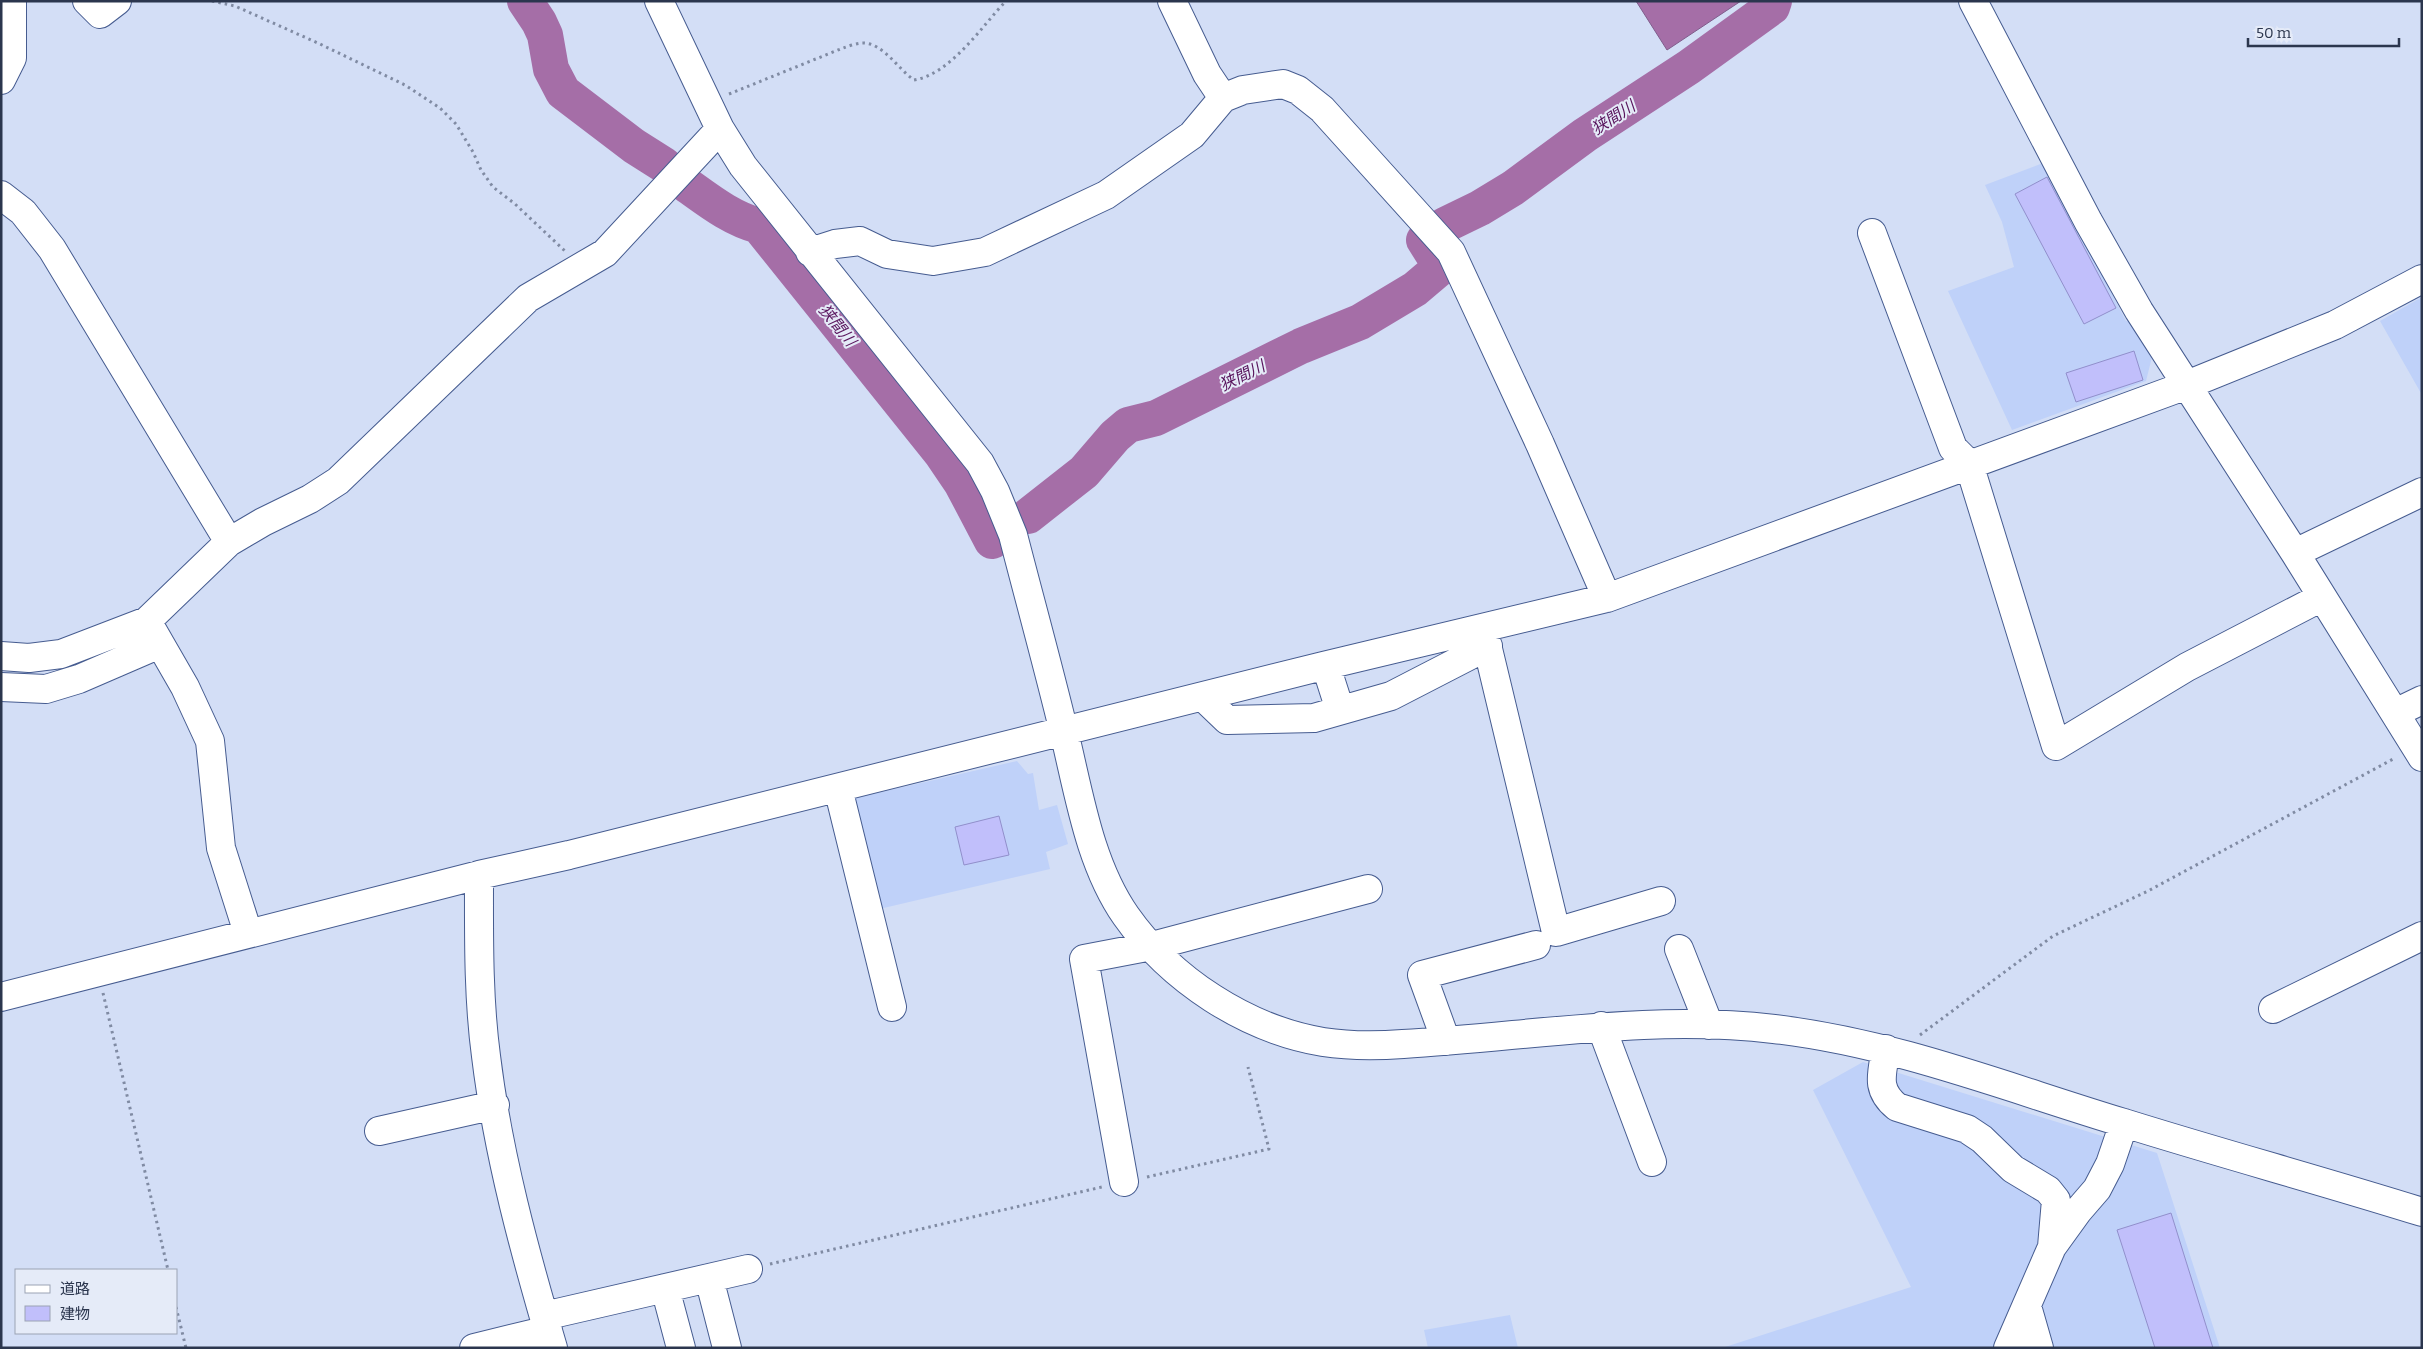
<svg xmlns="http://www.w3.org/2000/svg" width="2423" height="1349" viewBox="0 0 2423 1349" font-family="Bitter,'Noto Sans JP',serif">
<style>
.built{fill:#bfd1f9}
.water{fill:#a56ea7;stroke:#805d8c}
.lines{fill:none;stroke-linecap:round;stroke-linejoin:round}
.river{stroke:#a56ea7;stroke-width:36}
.building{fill:#c1bffb;stroke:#918fcb}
.minor-casing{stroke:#465c90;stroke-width:30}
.path{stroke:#808ba3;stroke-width:3;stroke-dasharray:2.5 4;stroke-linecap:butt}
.minor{stroke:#fff;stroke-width:28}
.labels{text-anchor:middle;stroke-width:4;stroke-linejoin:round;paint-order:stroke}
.water-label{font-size:16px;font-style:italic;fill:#58135c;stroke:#e5ebf8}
</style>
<rect width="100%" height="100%" fill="#d3def6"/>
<!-- built -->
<path class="built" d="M2043,163L2126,321L2135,322L2153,353L2146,381L2012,430L1948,291L2014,267L2002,222L1985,185Z
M2422,297V395L2380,321Z
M1017,761L1028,774L1033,773L1039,810L1057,805L1068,844L1046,852L1050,869L875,910L851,799Z
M1863,1062L2157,1153L2220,1348H1722L1911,1287L1813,1090Z
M1510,1315L1518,1348H1428L1424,1330Z"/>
<!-- water -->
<path class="water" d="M1636,1H1741L1667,50Z"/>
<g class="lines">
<!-- river -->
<path class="river" d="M525,1L539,22L545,35L551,69L563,92L634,146L664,165
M684,183C708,200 730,218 759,226L941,453L962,484L992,541L999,536
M1445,225L1480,208L1513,188L1585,135L1689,67L1772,7L1774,1
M1028,516L1084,472L1115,436L1128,425L1156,418L1301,346L1360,322L1415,289L1441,267L1424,240L1427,238"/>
</g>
<!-- building -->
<path class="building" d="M2047,177L2116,308L2084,324L2015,194Z
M2134,351L2143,380L2076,402L2066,373Z
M999,816L1009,855L964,865L955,827Z
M2171,1213L2213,1348H2155L2117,1230Z"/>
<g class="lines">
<!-- minor casing -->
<g class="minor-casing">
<path id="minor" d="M87,1L100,14L117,1
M659,1L720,129L743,166L980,463L995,491L1013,535C1030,601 1048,666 1064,732C1079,793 1089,863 1126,916C1171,980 1246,1029 1323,1042C1349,1046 1376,1046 1403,1044C1527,1037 1649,1014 1774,1029C1895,1043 2008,1088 2124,1123C2223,1154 2323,1181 2422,1212
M1172,1L1207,74L1223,98
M1973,1L2088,221L2139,311L2295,553L2422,757
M1,80L12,58V1
M1,195L23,212L52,249L229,542
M1872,233L1953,448L1969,464L2056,746L2187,667L2322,597
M810,252L835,244L860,241L887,254L933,261L985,252L1106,195L1192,135L1223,98L1243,90L1283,84L1298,90L1322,109L1451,252L1540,444L1607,598
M2295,553L2422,492
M147,621L185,687L210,741L221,848L248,933
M1483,628L1556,932L1661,901
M1,656L29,658L61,654L147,621L229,542L263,522L310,499L338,481L528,298L605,253L720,129
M1326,666L1340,710
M1,687L46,689L79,679L160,644
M1203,697L1227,720L1314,718L1391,696L1488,646
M2395,713L2422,700
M838,788L892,1007
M479,875C479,935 478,996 486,1056C498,1155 525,1253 553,1348
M1679,949L1709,1025
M1,997L479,875L569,855L1323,666L1607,598L2187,385L2335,325L2422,279
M2273,1009L2422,936
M1601,1026L1652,1162
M1446,1041L1422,975L1536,945
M1886,1049C1882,1074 1875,1089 1897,1107L1967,1129L1982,1139L2013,1169L2048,1190L2056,1200L2052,1247
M379,1131L495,1105
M1124,1182L1084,959L1152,946L1368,889
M709,1278L727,1348
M665,1288L681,1348
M2027,1306L2039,1348
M544,1316L748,1269
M474,1348L548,1330
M2008,1348L2052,1247L2078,1211L2097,1189L2110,1164L2124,1123"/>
</g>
<!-- path -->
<path class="path" d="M212,1L235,6L320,44L405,85L440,108L456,124L473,152L481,170L493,187L515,204L565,251
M729,94L843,48C849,46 857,43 863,43C883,43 898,69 914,80C951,74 981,27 1006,1
M103,993L168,1270
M1920,1035L2053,936L2148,891L2395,758
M1147,1177L1269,1149L1248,1067
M770,1264L1102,1187
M176,1307L186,1348"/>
<!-- minor -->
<use href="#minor" class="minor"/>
</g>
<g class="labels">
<!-- water labels -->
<g class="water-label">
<text transform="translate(1613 117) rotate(-33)" y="6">狭間川</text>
<text transform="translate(838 325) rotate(51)" y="6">狭間川</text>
<text transform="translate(1242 375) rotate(-26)" y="6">狭間川</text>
</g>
</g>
<!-- border -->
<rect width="2423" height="1349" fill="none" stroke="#2b364e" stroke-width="5"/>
<!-- legend -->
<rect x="15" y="1269" width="162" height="65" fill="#e5ebf8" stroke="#9ba3b4"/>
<rect x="25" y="1285" width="25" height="8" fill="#ffffff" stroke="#9ba3b4"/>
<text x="60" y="1294" font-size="15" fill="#2b364e">道路</text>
<rect x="25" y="1306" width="25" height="15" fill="#c1bffb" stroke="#9ba3b4"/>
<text x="60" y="1319" font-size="15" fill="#2b364e">建物</text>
<!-- scale -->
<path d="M2248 38v8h151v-8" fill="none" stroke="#2b364e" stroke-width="2.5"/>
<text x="2256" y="38" font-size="15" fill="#2b364e" stroke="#e5ebf8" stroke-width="4" paint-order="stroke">50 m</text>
</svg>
